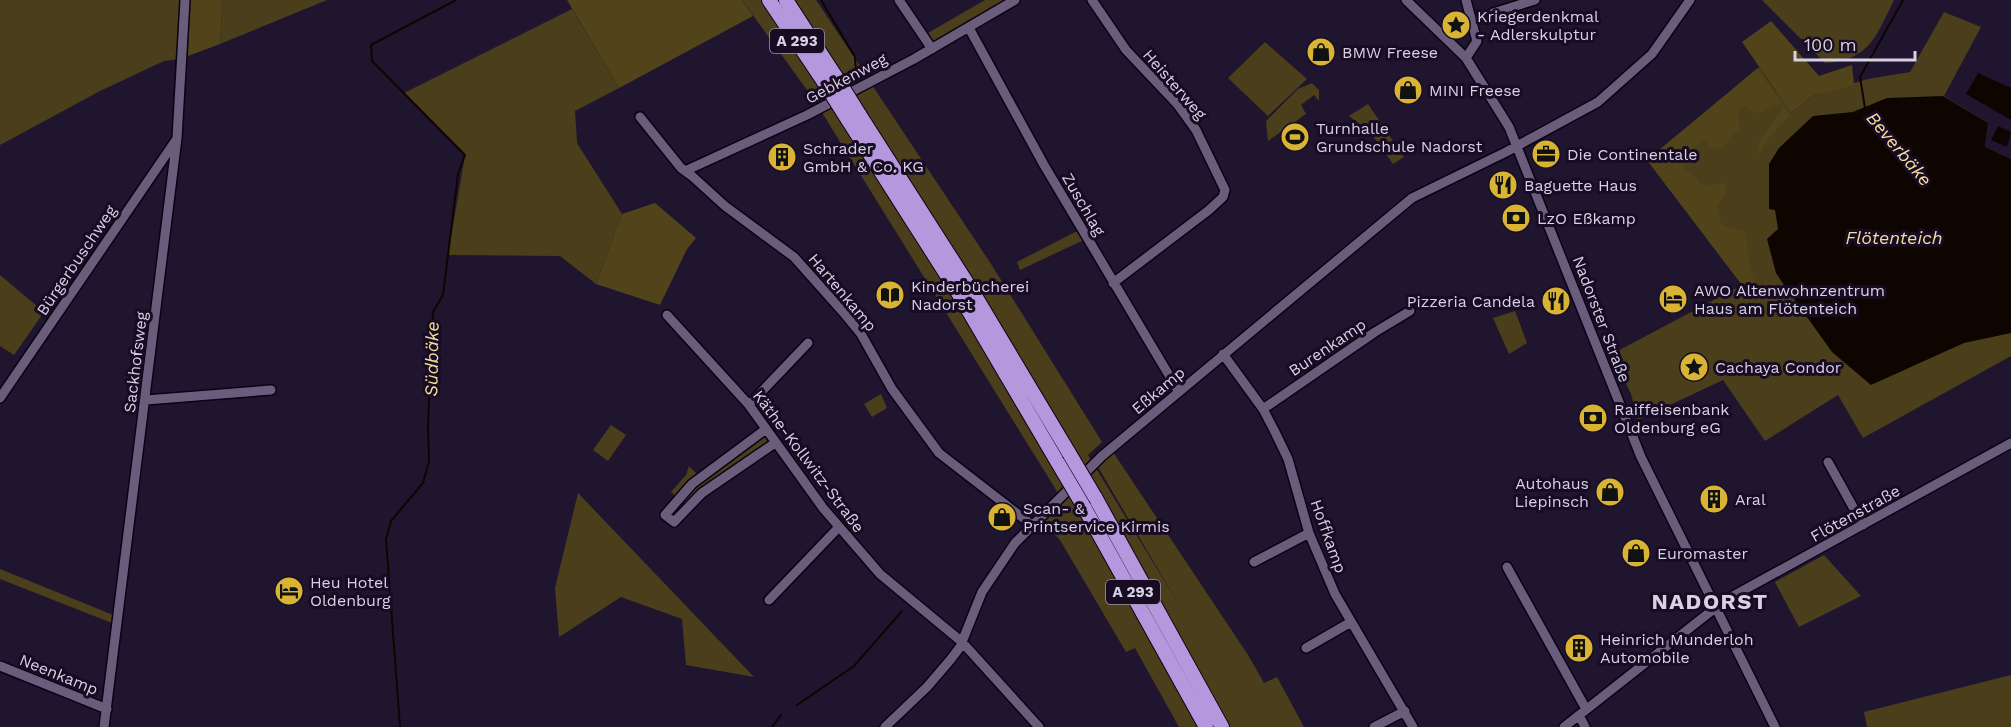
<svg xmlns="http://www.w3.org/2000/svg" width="2011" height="727" viewBox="0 0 2011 727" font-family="'Work Sans',sans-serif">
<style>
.green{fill:#4b3f1b}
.forest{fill:#51441a}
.water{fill:#0e0500}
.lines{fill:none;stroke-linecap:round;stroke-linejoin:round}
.stream{stroke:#0e0500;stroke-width:2}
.minor-casing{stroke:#0a0215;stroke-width:12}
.highway-casing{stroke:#0a0215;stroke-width:16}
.minor{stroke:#6a5d7b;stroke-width:9}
.highway{stroke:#b597dd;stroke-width:14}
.highway-bridge-casing{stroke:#0a0215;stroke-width:16;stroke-linecap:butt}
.highway-bridge{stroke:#b597dd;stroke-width:14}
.labels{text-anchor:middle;stroke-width:6;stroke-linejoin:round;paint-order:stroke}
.shield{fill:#170c24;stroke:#9e96aa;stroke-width:1.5}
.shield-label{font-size:15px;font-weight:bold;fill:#d8d1e3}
.poi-label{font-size:16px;fill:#d8d1e3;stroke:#170c24;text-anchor:start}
.street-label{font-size:16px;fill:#d8d1e3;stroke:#170c24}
.water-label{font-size:18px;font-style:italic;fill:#f6de99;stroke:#170c24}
.district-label{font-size:22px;font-weight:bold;letter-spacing:1.5px;fill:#d8d1e3;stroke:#170c24}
</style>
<rect width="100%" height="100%" fill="#20152e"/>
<!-- green -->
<path class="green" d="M0,0H182L179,59L164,61L100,91L0,145Z
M223,0H327L220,44Z
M742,0H816L868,78L817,104Z
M985,0H1010L935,44L928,33Z
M1762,0H1894C1876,36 1870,60 1825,63Z
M572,9L619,88L575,111L577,143L622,214L596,284L560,256L448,255L465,155L404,93Z
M1944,12L1981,27L1944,96L1988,123L1985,147L2011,159V356L1863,438L1838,395L1765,441L1723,380L1638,420L1631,394L1612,354L1742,285L1647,160L1759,67L1791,113L1814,95L1868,79L1910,72Z
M1265,42L1307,79L1268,116L1228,78Z
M1312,83L1319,90V101L1314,95L1301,105L1306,114L1268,141L1266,121L1298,89Z
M872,85L991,264L1102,442L1088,455L1182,610L1098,467L1113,452L1248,655L1264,683L1277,677L1304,727H1179L1135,648L1126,652L1060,540L1042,521L1061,502L1058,493L821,111Z
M1368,104L1404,157L1393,164L1370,132L1349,116Z
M1081,229L1086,239L1020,270L1017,262Z
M0,275L44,312L14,355L0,346Z
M1515,311L1527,343L1509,354L1493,318Z
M881,394L887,408L872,417L864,404Z
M611,425L626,435L608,461L593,450Z
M766,429L775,443L689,507L671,492L686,475L689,466L700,477Z
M578,493L754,677L686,665L682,619L621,597L559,637L555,588Z
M1824,555L1861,596L1799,627L1775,582Z
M0,569L118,617L117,625L0,579Z
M2011,675V727H1867L1864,712Z"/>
<!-- forest -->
<path class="forest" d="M189,0H223L220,44L188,56Z
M567,0H742L753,16L619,88Z
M1771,21L1819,76L1852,65L1854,85L1814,95L1791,113L1742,42Z
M1757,69L1781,102L1757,114L1745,105L1738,111L1740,130L1731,136L1725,146L1715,150L1703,140L1685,155L1683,170L1697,177L1702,186L1724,183L1727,191L1717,207L1722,225L1745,232L1752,275L1757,285H1742L1647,160Z
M1784,107L1790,115L1768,139L1758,157V144Z
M655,203L696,238L687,249L660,305L596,284L622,214Z"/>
<!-- water -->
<path class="water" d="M1978,73L2011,88V120L1966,94Z
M1943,96L1988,123L1985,147L2011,159V333L1964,343L1871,385L1832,352L1784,285L1776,273L1767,239L1778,229L1775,210L1769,209V164L1779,148L1813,116L1853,112L1887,98Z
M1998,126L2011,132L2007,147L1991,140Z"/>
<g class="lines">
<!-- stream -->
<path class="stream" d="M821,0L855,57L857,84
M1865,108L1860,77L1903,0
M797,705L854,666L902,611
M400,727L386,539L391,521L423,483L429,461L428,426L433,312L443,295L458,174L465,155L372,61L371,45L456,0
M772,727L781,715"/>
<!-- minor casing -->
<g class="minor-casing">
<path id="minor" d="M899,0L932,49
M1092,0L1126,50L1178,105L1196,130L1225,190L1223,197L1209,210L1113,283
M1406,0L1466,58L1509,127L1641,457L1775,727
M1493,13L1535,0
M969,28L1044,165L1179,392
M1466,58L1477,41L1466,0
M640,117L681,168L692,176L725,206L794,257L843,312L861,334L892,389L939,453L1032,525
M685,171L807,115L914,59L1015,0
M667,315L749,405L823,508L880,574L962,642L1039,727
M1223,354L1263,409L1274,430L1288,459L1309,533L1335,594L1413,727
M0,398L176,140
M146,400L271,390
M749,405L808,343
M1263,409L1375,332L1410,311
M766,429L692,484L665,515L674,522L702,493L775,443
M1828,462L1863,525
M1254,562L1309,533
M1507,567L1586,709
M769,600L838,528
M1306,648L1351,622
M0,666L107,709
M1579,715L1585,727
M104,727L177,138L185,0
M885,727L927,687L951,659L960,647L982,592L1015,543L1102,456L1412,198L1506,152L1598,102L1652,54L1690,0
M1374,727L1405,711
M1564,727L1724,601L2011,443"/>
</g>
<!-- highway casing -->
<g class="highway-casing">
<path id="highway" d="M769,0L824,82
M786,0L836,77
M859,114L974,294L1069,453
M848,120L957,291L1058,463
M1095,497L1222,727
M1084,507L1206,727"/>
</g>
<!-- minor -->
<use href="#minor" class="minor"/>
<!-- highway -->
<use href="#highway" class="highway"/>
<!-- highway-bridge casing -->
<g class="highway-bridge-casing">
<path id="highway-bridge" d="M836,77L859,114
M824,82L848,120
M1069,453L1095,497
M1058,463L1084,507"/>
</g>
<!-- highway-bridge -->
<use href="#highway-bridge" class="highway-bridge"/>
</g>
<!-- icons -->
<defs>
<g id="sight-disc" transform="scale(1.5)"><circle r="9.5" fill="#d9b334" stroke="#170c24"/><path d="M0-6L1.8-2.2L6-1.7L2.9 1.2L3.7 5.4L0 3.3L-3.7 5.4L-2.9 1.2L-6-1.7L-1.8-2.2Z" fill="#111"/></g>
<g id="shop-disc" transform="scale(1.5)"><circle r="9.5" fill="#d9b334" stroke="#170c24"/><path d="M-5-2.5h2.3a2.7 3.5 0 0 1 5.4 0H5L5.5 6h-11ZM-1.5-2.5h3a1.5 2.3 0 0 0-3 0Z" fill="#111"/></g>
<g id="stadium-disc" transform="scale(1.5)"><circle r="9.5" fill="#d9b334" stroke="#170c24"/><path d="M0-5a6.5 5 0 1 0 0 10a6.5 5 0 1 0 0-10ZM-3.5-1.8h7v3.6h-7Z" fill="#111"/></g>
<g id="office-disc" transform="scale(1.5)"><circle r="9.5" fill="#d9b334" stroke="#170c24"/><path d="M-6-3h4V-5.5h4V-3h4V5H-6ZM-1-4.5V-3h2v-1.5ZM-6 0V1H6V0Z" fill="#111"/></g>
<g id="building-disc" transform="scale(1.5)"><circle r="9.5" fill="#d9b334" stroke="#170c24"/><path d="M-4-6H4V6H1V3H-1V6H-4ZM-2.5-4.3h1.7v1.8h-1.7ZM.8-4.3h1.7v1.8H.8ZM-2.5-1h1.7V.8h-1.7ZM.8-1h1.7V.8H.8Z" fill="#111"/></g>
<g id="restaurant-disc" transform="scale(1.5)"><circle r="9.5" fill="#d9b334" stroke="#170c24"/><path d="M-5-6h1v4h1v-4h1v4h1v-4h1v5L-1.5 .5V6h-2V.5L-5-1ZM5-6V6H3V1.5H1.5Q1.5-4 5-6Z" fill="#111"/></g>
<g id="bank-disc" transform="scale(1.5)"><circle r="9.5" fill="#d9b334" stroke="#170c24"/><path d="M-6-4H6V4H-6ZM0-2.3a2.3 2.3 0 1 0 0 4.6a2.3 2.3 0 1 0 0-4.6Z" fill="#111"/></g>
<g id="library-disc" transform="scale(1.5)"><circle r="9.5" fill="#d9b334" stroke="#170c24"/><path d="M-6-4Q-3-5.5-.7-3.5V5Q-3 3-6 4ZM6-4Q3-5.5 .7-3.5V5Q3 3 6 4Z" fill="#111"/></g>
<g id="hotel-disc" transform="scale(1.5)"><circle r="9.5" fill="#d9b334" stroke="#170c24"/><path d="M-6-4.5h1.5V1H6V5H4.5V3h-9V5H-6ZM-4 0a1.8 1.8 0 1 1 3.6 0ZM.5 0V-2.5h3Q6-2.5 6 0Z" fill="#111"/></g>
</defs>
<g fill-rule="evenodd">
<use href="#sight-disc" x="1456" y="25"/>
<use href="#shop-disc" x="1321" y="52"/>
<use href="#shop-disc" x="1408" y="90"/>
<use href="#stadium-disc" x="1295" y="137"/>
<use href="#office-disc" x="1546" y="154"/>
<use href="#building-disc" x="782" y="157"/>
<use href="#restaurant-disc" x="1503" y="185"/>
<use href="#bank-disc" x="1516" y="218"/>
<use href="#library-disc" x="890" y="295"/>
<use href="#hotel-disc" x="1673" y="299"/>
<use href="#restaurant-disc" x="1556" y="301"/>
<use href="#sight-disc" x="1694" y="367"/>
<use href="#bank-disc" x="1593" y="418"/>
<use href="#shop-disc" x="1610" y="492"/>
<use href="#building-disc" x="1714" y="499"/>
<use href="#shop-disc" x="1002" y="517"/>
<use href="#shop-disc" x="1636" y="553"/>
<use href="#hotel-disc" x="289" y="591"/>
<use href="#building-disc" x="1579" y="648"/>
</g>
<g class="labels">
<!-- shield labels -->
<g class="shield">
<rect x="770" y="29" width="54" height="24" rx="4.5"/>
<rect x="1106" y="580" width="54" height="24" rx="4.5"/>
</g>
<g class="shield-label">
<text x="797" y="46">A 293</text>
<text x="1133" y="597">A 293</text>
</g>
<!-- poi labels -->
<g class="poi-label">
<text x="1477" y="22">Kriegerdenkmal<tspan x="1477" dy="18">- Adlerskulptur</tspan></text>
<text x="1342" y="58">BMW Freese</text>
<text x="1429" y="96">MINI Freese</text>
<text x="1316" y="134">Turnhalle<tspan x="1316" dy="18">Grundschule Nadorst</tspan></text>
<text x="803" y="154">Schrader<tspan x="803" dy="18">GmbH &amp; Co. KG</tspan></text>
<text x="1567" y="160">Die Continentale</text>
<text x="1524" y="191">Baguette Haus</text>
<text x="1537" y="224">LzO Eßkamp</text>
<text x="911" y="292">Kinderbücherei<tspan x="911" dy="18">Nadorst</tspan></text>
<text x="1694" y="296">AWO Altenwohnzentrum<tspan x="1694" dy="18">Haus am Flötenteich</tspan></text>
<text x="1535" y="307" text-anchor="end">Pizzeria Candela</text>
<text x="1715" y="373">Cachaya Condor</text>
<text x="1614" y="415">Raiffeisenbank<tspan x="1614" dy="18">Oldenburg eG</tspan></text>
<text x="1589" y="489" text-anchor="end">Autohaus<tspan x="1589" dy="18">Liepinsch</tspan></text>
<text x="1735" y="505">Aral</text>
<text x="1023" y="514">Scan- &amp;<tspan x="1023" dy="18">Printservice Kirmis</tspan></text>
<text x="1657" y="559">Euromaster</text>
<text x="310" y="588">Heu Hotel<tspan x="310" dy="18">Oldenburg</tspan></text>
<text x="1600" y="645">Heinrich Munderloh<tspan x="1600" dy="18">Automobile</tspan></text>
</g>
<!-- street labels -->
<g class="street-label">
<text transform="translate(846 78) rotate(-28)" y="6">Gebkenweg</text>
<text transform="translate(1175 84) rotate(49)" y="6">Heisterweg</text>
<text transform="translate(1084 204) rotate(60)" y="6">Zuschlag</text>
<text transform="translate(76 260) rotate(-56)" y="6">Bürgerbuschweg</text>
<text transform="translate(843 292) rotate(50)" y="6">Hartenkamp</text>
<text transform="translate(1602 319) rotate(69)" y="6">Nadorster Straße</text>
<text transform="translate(1327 347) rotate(-34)" y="6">Burenkamp</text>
<text transform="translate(135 362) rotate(-83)" y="6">Sackhofsweg</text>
<text transform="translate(1158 390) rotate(-40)" y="6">Eßkamp</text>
<text transform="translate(809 461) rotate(53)" y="6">Käthe-Kollwitz-Straße</text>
<text transform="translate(1855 513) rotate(-29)" y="6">Flötenstraße</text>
<text transform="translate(1329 536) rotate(70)" y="6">Hoffkamp</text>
<text transform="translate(59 674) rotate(22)" y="6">Neenkamp</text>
</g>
<!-- water labels -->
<g class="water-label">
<text transform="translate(1899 149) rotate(50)" y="6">Beverbäke</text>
<text x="1894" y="244">Flötenteich</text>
<text transform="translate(432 359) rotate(-89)" y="6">Südbäke</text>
</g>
<!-- district labels -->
<g class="district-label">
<text x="1710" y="609">NADORST</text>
</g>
</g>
<!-- scale -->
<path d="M1795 51v9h120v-9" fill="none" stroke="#d8d1e3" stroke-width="3"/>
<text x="1804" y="51" font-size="18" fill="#d8d1e3" stroke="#170c24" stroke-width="4.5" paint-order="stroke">100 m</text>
</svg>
